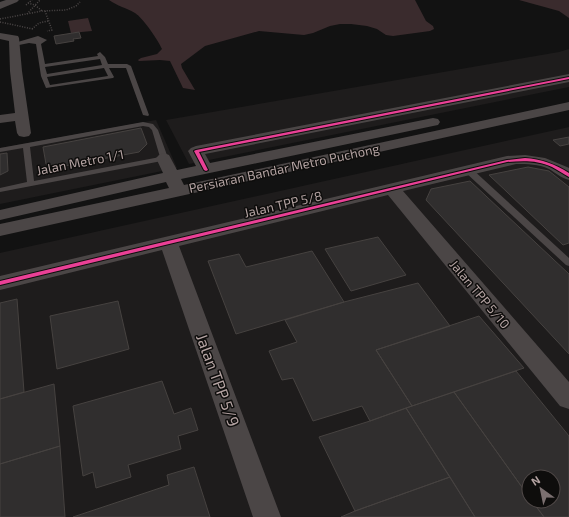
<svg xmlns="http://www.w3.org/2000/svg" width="569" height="517" viewBox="0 0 569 517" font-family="'Exo 2',sans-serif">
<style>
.built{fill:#1e1c1c;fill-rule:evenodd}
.water{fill:#3a2b2d}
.building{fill:#302e2e;stroke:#464240}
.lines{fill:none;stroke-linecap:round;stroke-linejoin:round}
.path{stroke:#4d4848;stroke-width:1.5;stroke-dasharray:1 1.5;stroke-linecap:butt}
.lane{fill:#4b4646;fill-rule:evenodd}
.street{fill:#4b4646;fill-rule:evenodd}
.cycleway-casing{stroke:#0e0d0c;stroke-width:2}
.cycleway{fill:#ea4096;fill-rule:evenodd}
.labels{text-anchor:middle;stroke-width:3;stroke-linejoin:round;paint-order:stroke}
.street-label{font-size:13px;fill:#b4a3a2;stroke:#0e0d0c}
.near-street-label{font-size:16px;fill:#b4a3a2;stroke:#0e0d0c}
</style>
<rect width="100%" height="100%" fill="#121212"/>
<!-- built -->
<path class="built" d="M569,49V87L189,164L166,120L559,52Z
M156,120L177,168L0,204V148Z
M569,127V517H0V253ZM529,477H553V501H529Z"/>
<!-- water -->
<path class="water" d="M109,0H415L426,21L433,26L434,29L430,31L393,36L386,35L377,29L367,26L351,24H340L330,26L313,33L304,35L259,31L205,46L181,64L182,68L195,90L183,88L170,61L160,60L139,61L138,60L141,58L157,54L162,49C158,40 143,18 135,13C127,8 117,6 109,0Z
M519,0H569V18L559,11Z
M88,18L92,31L71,33L68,21Z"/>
<!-- building -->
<path class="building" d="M79,32L81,38L73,39L74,41L56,44L54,36Z
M141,128L147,144L139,152L59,167L46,164L43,147Z
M569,137V144L560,146L553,140Z
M7,153L8,171L0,175V154Z
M528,167L549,171L569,187V243L563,245L489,175Z
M470,181L569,274V354L426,200L431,189Z
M378,237L406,275L351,291L325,249Z
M312,251L344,302L236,334L208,261L239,254L246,267Z
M418,283L450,326L376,350L412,406L370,421L362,406L313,421L293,378L282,380L269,351L297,342L285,320L344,302Z
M17,299L24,392L0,399V303Z
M118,301L129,349L57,369L50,316Z
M479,316L524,368L412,406L376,350Z
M516,371L569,436V517H544L532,501H553V477H529V497L454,392Z
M162,381L174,414L191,408L198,430L178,436L181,449L128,465L131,477L96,488L93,472L83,476L73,406Z
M54,384L60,446L0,464V399Z
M454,392L529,497V501H532L544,517H475L406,408Z
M406,408L450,477L355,511L319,437L370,421Z
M60,446L65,517H0V464Z
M194,467L210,517H73L169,485L167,475Z
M450,477L475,517H341L355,511Z"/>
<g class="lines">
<!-- path -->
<path class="path" d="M28,3L35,5L42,11
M26,5L32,0
M45,11L52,30L47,31
M27,14L40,0
M0,19L42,11L66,10L76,6L80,2
M0,22L33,29
M32,29L39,23L48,21"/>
<!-- lane -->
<path class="lane" d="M38,36L47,40L41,44L45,64L98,56L97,54L100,52L105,57L108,64H127L131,66L149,115L148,116L143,115L126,68H109L114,77L113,78L46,88L41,76L36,44L29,43L14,46L11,44ZM100,59L102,65L47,74L45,67ZM104,68L108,76L50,85L47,77Z
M143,122L153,124L158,130L168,158L167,160L0,192V188L27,182L23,148L0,152V148ZM143,126L149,127L152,130L160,157L34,181L30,147Z
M465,168H471L569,258V266L566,265L465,172Z"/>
<!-- street -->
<path class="street" d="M6,0H19L17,2L0,9V2Z
M0,33L18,36L19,38L22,71L31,133L29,136L24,137L19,136L17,133L15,121L0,123V115L15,113L10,71L9,41L0,39Z
M569,74V82L205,154L210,163L433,118L438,119L440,122L438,125L433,126L181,179L184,185L569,102V110L0,236V224L169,188L166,182L0,220V210L163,173L156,158L159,155L164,153L169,155L177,170L196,166L188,151L191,148L196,146Z
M525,155L545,158L567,167L569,168V180C561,178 556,173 549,169C538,164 528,164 516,164L403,191L569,382V409L560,406L388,195L179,246L281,517H253L162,250L0,290V276L507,156Z"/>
<!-- cycleway casing -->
<g class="cycleway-casing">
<path id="cycleway" d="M569,77V79L199,152L208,170L206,171L204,170L194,151L196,150Z
M525,158C541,159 555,164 569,173V177C563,174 558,170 552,167C537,160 523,161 507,162L0,285V281L507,160Z"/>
</g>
<!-- cycleway -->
<use href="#cycleway" class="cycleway"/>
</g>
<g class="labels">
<!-- street labels -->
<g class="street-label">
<text transform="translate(80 162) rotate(-11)" y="5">Jalan Metro 1/1</text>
<text transform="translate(284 168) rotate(-12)" y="5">Persiaran Bandar Metro Puchong</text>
<text transform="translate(283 204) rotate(-13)" y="5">Jalan TPP 5/8</text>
<text transform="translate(480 294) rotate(50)" y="5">Jalan TPP 5/10</text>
</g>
<!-- near-street labels -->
<g class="near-street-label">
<text transform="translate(218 380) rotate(70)" y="6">Jalan TPP 5/9</text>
</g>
</g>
<!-- north arrow -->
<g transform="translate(541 489) rotate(327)"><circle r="19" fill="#0e0d0c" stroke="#504948"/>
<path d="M0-3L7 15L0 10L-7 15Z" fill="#7b7070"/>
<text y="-6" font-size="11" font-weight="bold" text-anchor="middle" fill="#b4a3a2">N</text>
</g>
</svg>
